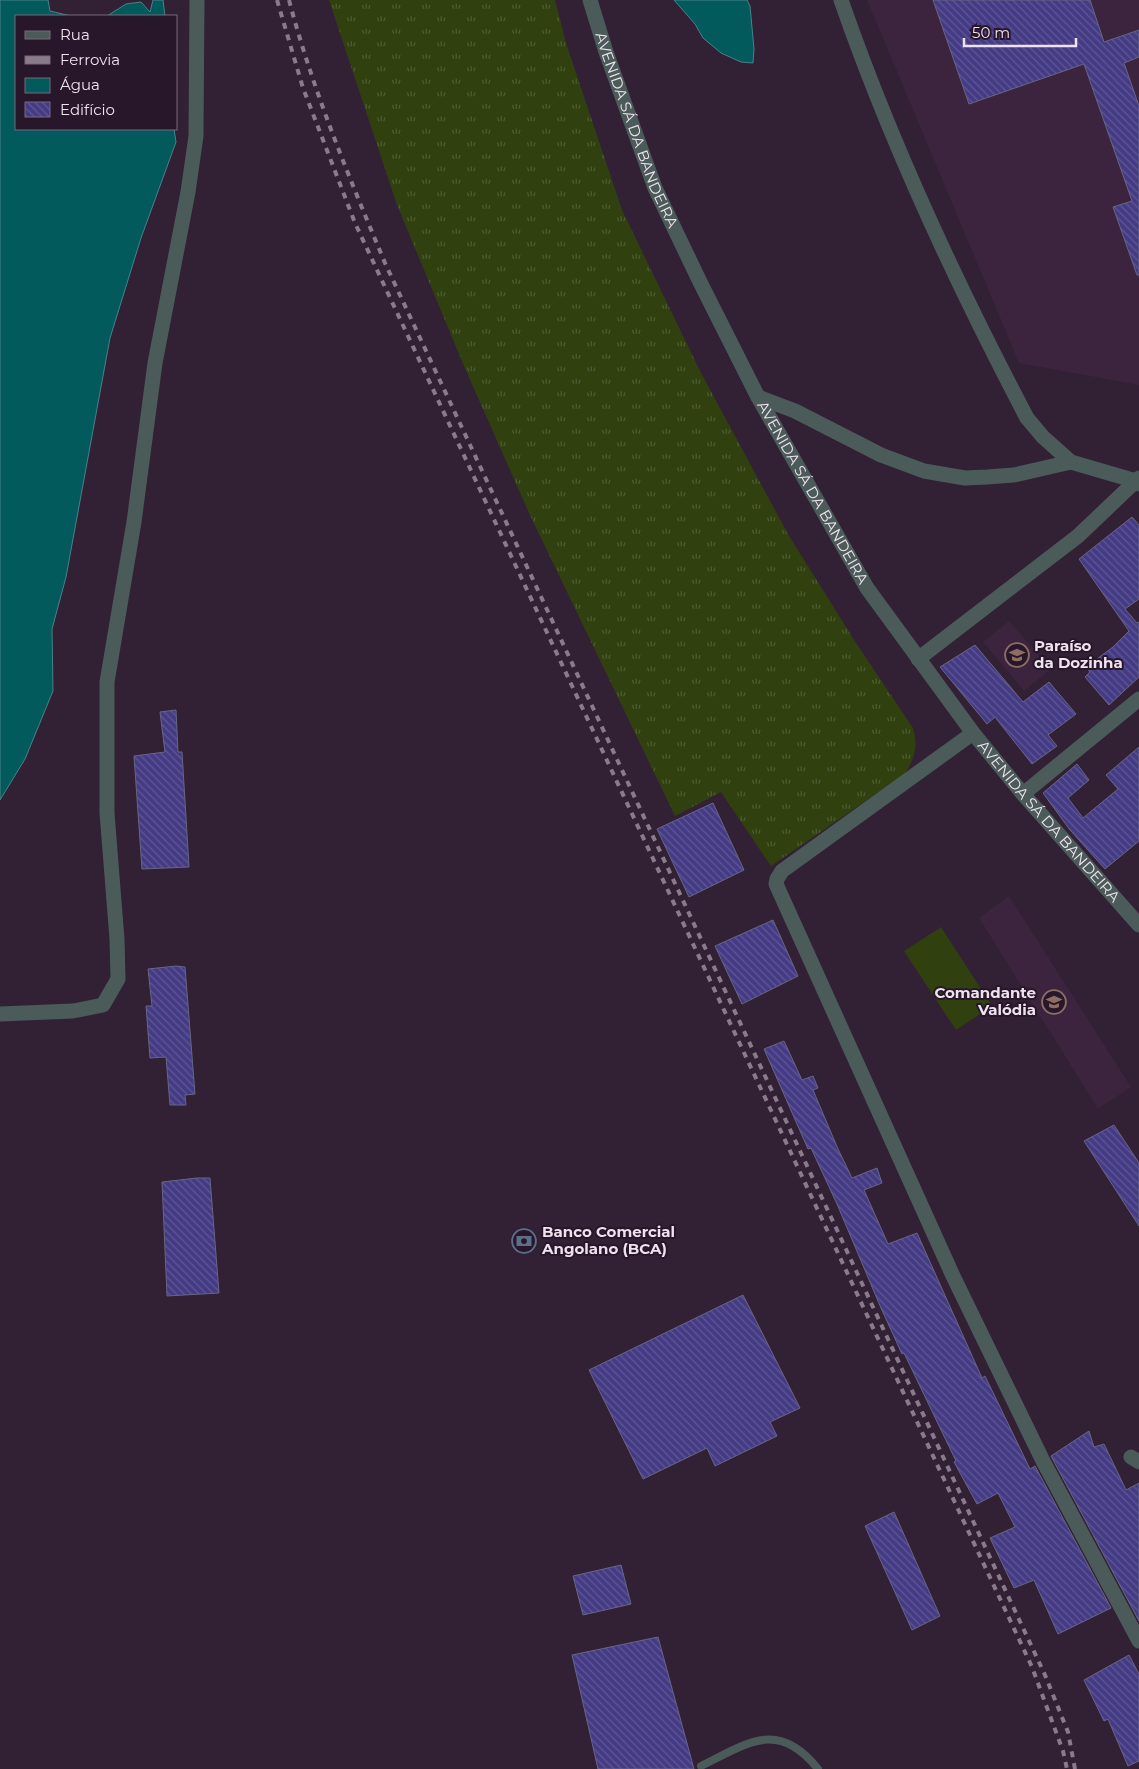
<svg xmlns="http://www.w3.org/2000/svg" width="1139" height="1769" viewBox="0 0 1139 1769" font-family="Montserrat,sans-serif">
<style>
.built{fill:#3c243e}
.grass{fill:url(#grass-tufts)}
.pitch{fill:#30410f}
.water{fill:#025a5d;stroke:#498389}
.building{fill:url(#building-back-hatch);stroke:#676683}
.lines{fill:none;stroke-linecap:round;stroke-linejoin:round}
.lane{stroke:#4b5b59;stroke-width:8}
.street{stroke:#4b5b59;stroke-width:15}
.rail{stroke:#8a7b8b;stroke-width:4;stroke-dasharray:6 6;stroke-linecap:butt}
.labels{text-anchor:middle;stroke-width:4;stroke-linejoin:round;paint-order:stroke}
.street-label{font-size:15px;fill:#efe2ef;stroke:#28162a}
.poi-label{font-size:15px;font-weight:bold;fill:#efe2ef;stroke:#28162a;text-anchor:start}
</style>
<defs>
<pattern id="grass-tufts" width="24" height="20" patternUnits="userSpaceOnUse" patternTransform="scale(1.25)"><rect width="24" height="20" fill="#30410f"/><path d="M3 7l-1-3M5 7V3M7 7l1-3M15 17l-1-3M17 17v-4M19 17l1-3" fill="none" stroke="#4e5c32"/></pattern>
<pattern id="building-back-hatch" width="6" height="6" patternUnits="userSpaceOnUse" patternTransform="scale(1.25)"><rect width="6" height="6" fill="#443b84"/><path d="M-1 5l2 2M0 0l6 6M5-1l2 2" fill="none" stroke="#5f5796"/></pattern>
</defs>
<rect width="100%" height="100%" fill="#322034"/>
<!-- built -->
<path class="built" d="M867,0H1139V385L1019,363Z
M1009,621L1051,669L1024,691L983,642Z
M1009,896L1131,1087L1098,1109L979,918Z"/>
<!-- grass -->
<path class="grass" d="M329,0H555L566,43L622,210L700,371L789,536L856,643L913,728C918,748 915,756 905,774L771,866L721,792L675,816L529,513L464,366L397,205Z"/>
<!-- pitch -->
<path class="pitch" d="M941,927L992,1006L956,1030L904,951Z"/>
<!-- water -->
<path class="water" d="M0,0H48L50,11L71,16H16V129H174L176,142L141,238L110,338L66,577L52,629L53,691L25,759L0,800Z
M153,0H163L165,16H103H107L126,4L141,2L150,12Z
M674,0H747L750,6L754,49L753,63L741,62L721,53L703,38L695,24Z"/>
<!-- building -->
<path class="building" d="M933,0H1090L1104,42L1139,30V57L1124,63L1139,106V275H1137L1113,207L1132,201L1084,64L969,104Z
M1132,517L1139,525V599L1125,609L1137,623L1139,622V677L1109,705L1085,677L1090,672L1086,667L1113,647L1129,631L1079,559Z
M975,645L1023,702L1049,682L1076,714L1048,735L1057,746L1032,764L995,717L987,724L940,667Z
M176,710L178,752H182L189,867L142,869L134,756L165,752L160,712Z
M1139,747V841L1105,869L1070,830L1043,793L1077,764L1089,780L1068,798L1083,818L1118,789L1106,775Z
M713,803L744,870L689,897L657,829Z
M773,920L798,976L742,1004L715,946Z
M176,966L185,967L195,1094L185,1095L186,1105H170L166,1057L150,1058L146,1006H152L148,969Z
M784,1041L802,1080L813,1076L818,1088L813,1090L838,1149L852,1178L877,1168L882,1183L864,1190L888,1244L917,1233L982,1378L985,1376L1030,1469L1035,1466L1111,1608L1058,1634L1034,1580L1014,1588L990,1538L1015,1527L998,1493L977,1504L954,1462L956,1461L904,1353L902,1354L881,1308L837,1204L811,1148L808,1149L764,1049Z
M1114,1125L1139,1163V1226L1084,1141Z
M197,1178H210L219,1293L167,1296L162,1182Z
M743,1295L800,1408L770,1422L777,1436L715,1466L707,1448L643,1479L589,1370Z
M1089,1431L1094,1447L1104,1444L1126,1490L1139,1483V1621L1051,1456Z
M894,1512L940,1616L912,1630L865,1526Z
M621,1565L631,1604L583,1615L573,1576Z
M658,1637L694,1769H598L572,1655Z
M1129,1655L1139,1674V1761L1128,1766L1108,1719L1104,1721L1084,1680Z"/>
<g class="lines">
<!-- lane -->
<path class="lane" d="M701,1766C748,1743 778,1719 818,1769"/>
<!-- street -->
<g class="street">
<path id="s1" d="M590,0L606,52L655,188L700,282L758,397L867,588L973,733L1023,794L1139,925"/>
<path d="M841,0C891,144 956,283 1027,418L1043,437L1071,462L1136,481L1139,484"/>
<path d="M758,397L795,411L881,455L924,471L965,478L987,477L1014,475L1071,462"/>
<path d="M918,659L1078,536L1139,478"/>
<path d="M973,733L782,871L777,879L776,884L953,1276L1043,1461L1139,1641"/>
<path d="M1023,794L1139,699"/>
<path d="M0,1014L73,1011L103,1005L118,979L117,939L107,813V682L134,522L155,363L188,192L196,136L197,0"/>
<path d="M1131,1457L1139,1462"/>
</g>
<!-- rail -->
<path class="rail" d="M277,0L303,88L355,223L1032,1667L1063,1751L1067,1769
M289,0C313,91 349,177 385,263L1045,1675L1068,1732L1075,1769"/>
</g>
<!-- icons -->
<defs>
<g id="school-ring" transform="scale(1.25)"><circle r="9.5" fill="#28162a" stroke="#8d6e63" stroke-width="1.5"/><path d="M0-5L7-2L0 1L-7-2ZM-4 1L0 2.5L4 1V4Q0 6-4 4Z" fill="#8d6e63"/></g>
<g id="university-ring" transform="scale(1.25)"><circle r="9.5" fill="#28162a" stroke="#8d6e63" stroke-width="1.5"/><path d="M0-5L7-2L0 1L-7-2ZM-4 1L0 2.5L4 1V4Q0 6-4 4Z" fill="#8d6e63"/></g>
<g id="bank-ring" transform="scale(1.25)"><circle r="9.5" fill="#28162a" stroke="#5c6f8a" stroke-width="1.5"/><path d="M-6-4H6V4H-6ZM0-2.3a2.3 2.3 0 1 0 0 4.6a2.3 2.3 0 1 0 0-4.6Z" fill="#5c6f8a"/></g>
</defs>
<g fill-rule="evenodd">
<use href="#school-ring" x="1017" y="655"/>
<use href="#university-ring" x="1054" y="1002"/>
<use href="#bank-ring" x="524" y="1241"/>
</g>
<g class="labels">
<!-- street labels -->
<g class="street-label">
<text dy="5" stroke="none"><textPath href="#s1" startOffset="138">AVENIDA SÁ DA BANDEIRA</textPath></text>
<text dy="5" stroke="none"><textPath href="#s1" startOffset="542">AVENIDA SÁ DA BANDEIRA</textPath></text>
<text dy="5" stroke="none"><textPath href="#s1" startOffset="948">AVENIDA SÁ DA BANDEIRA</textPath></text>
</g>
<!-- poi labels -->
<g class="poi-label">
<text x="1034" y="651">Paraíso<tspan x="1034" dy="17">da Dozinha</tspan></text>
<text x="1036" y="998" text-anchor="end">Comandante<tspan x="1036" dy="17">Valódia</tspan></text>
<text x="542" y="1237">Banco Comercial<tspan x="542" dy="17">Angolano (BCA)</tspan></text>
</g>
</g>
<!-- legend -->
<rect x="15" y="15" width="162" height="115" fill="#28162a" stroke="#786879"/>
<rect x="25" y="31" width="25" height="8" fill="#4b5b59" stroke="#786879"/>
<text x="60" y="40" font-size="15" fill="#efe2ef">Rua</text>
<rect x="25" y="56" width="25" height="8" fill="#8a7b8b" stroke="#786879"/>
<text x="60" y="65" font-size="15" fill="#efe2ef">Ferrovia</text>
<rect x="25" y="78" width="25" height="15" fill="#025a5d" stroke="#786879"/>
<text x="60" y="90" font-size="15" fill="#efe2ef">Água</text>
<rect x="25" y="102" width="25" height="15" fill="url(#building-back-hatch)" stroke="#786879"/>
<text x="60" y="115" font-size="15" fill="#efe2ef">Edifício</text>
<!-- scale -->
<path d="M964 38v8h112v-8" fill="none" stroke="#efe2ef" stroke-width="2.5"/>
<text x="972" y="38" font-size="15" fill="#efe2ef" stroke="#28162a" stroke-width="4" paint-order="stroke">50 m</text>
</svg>
